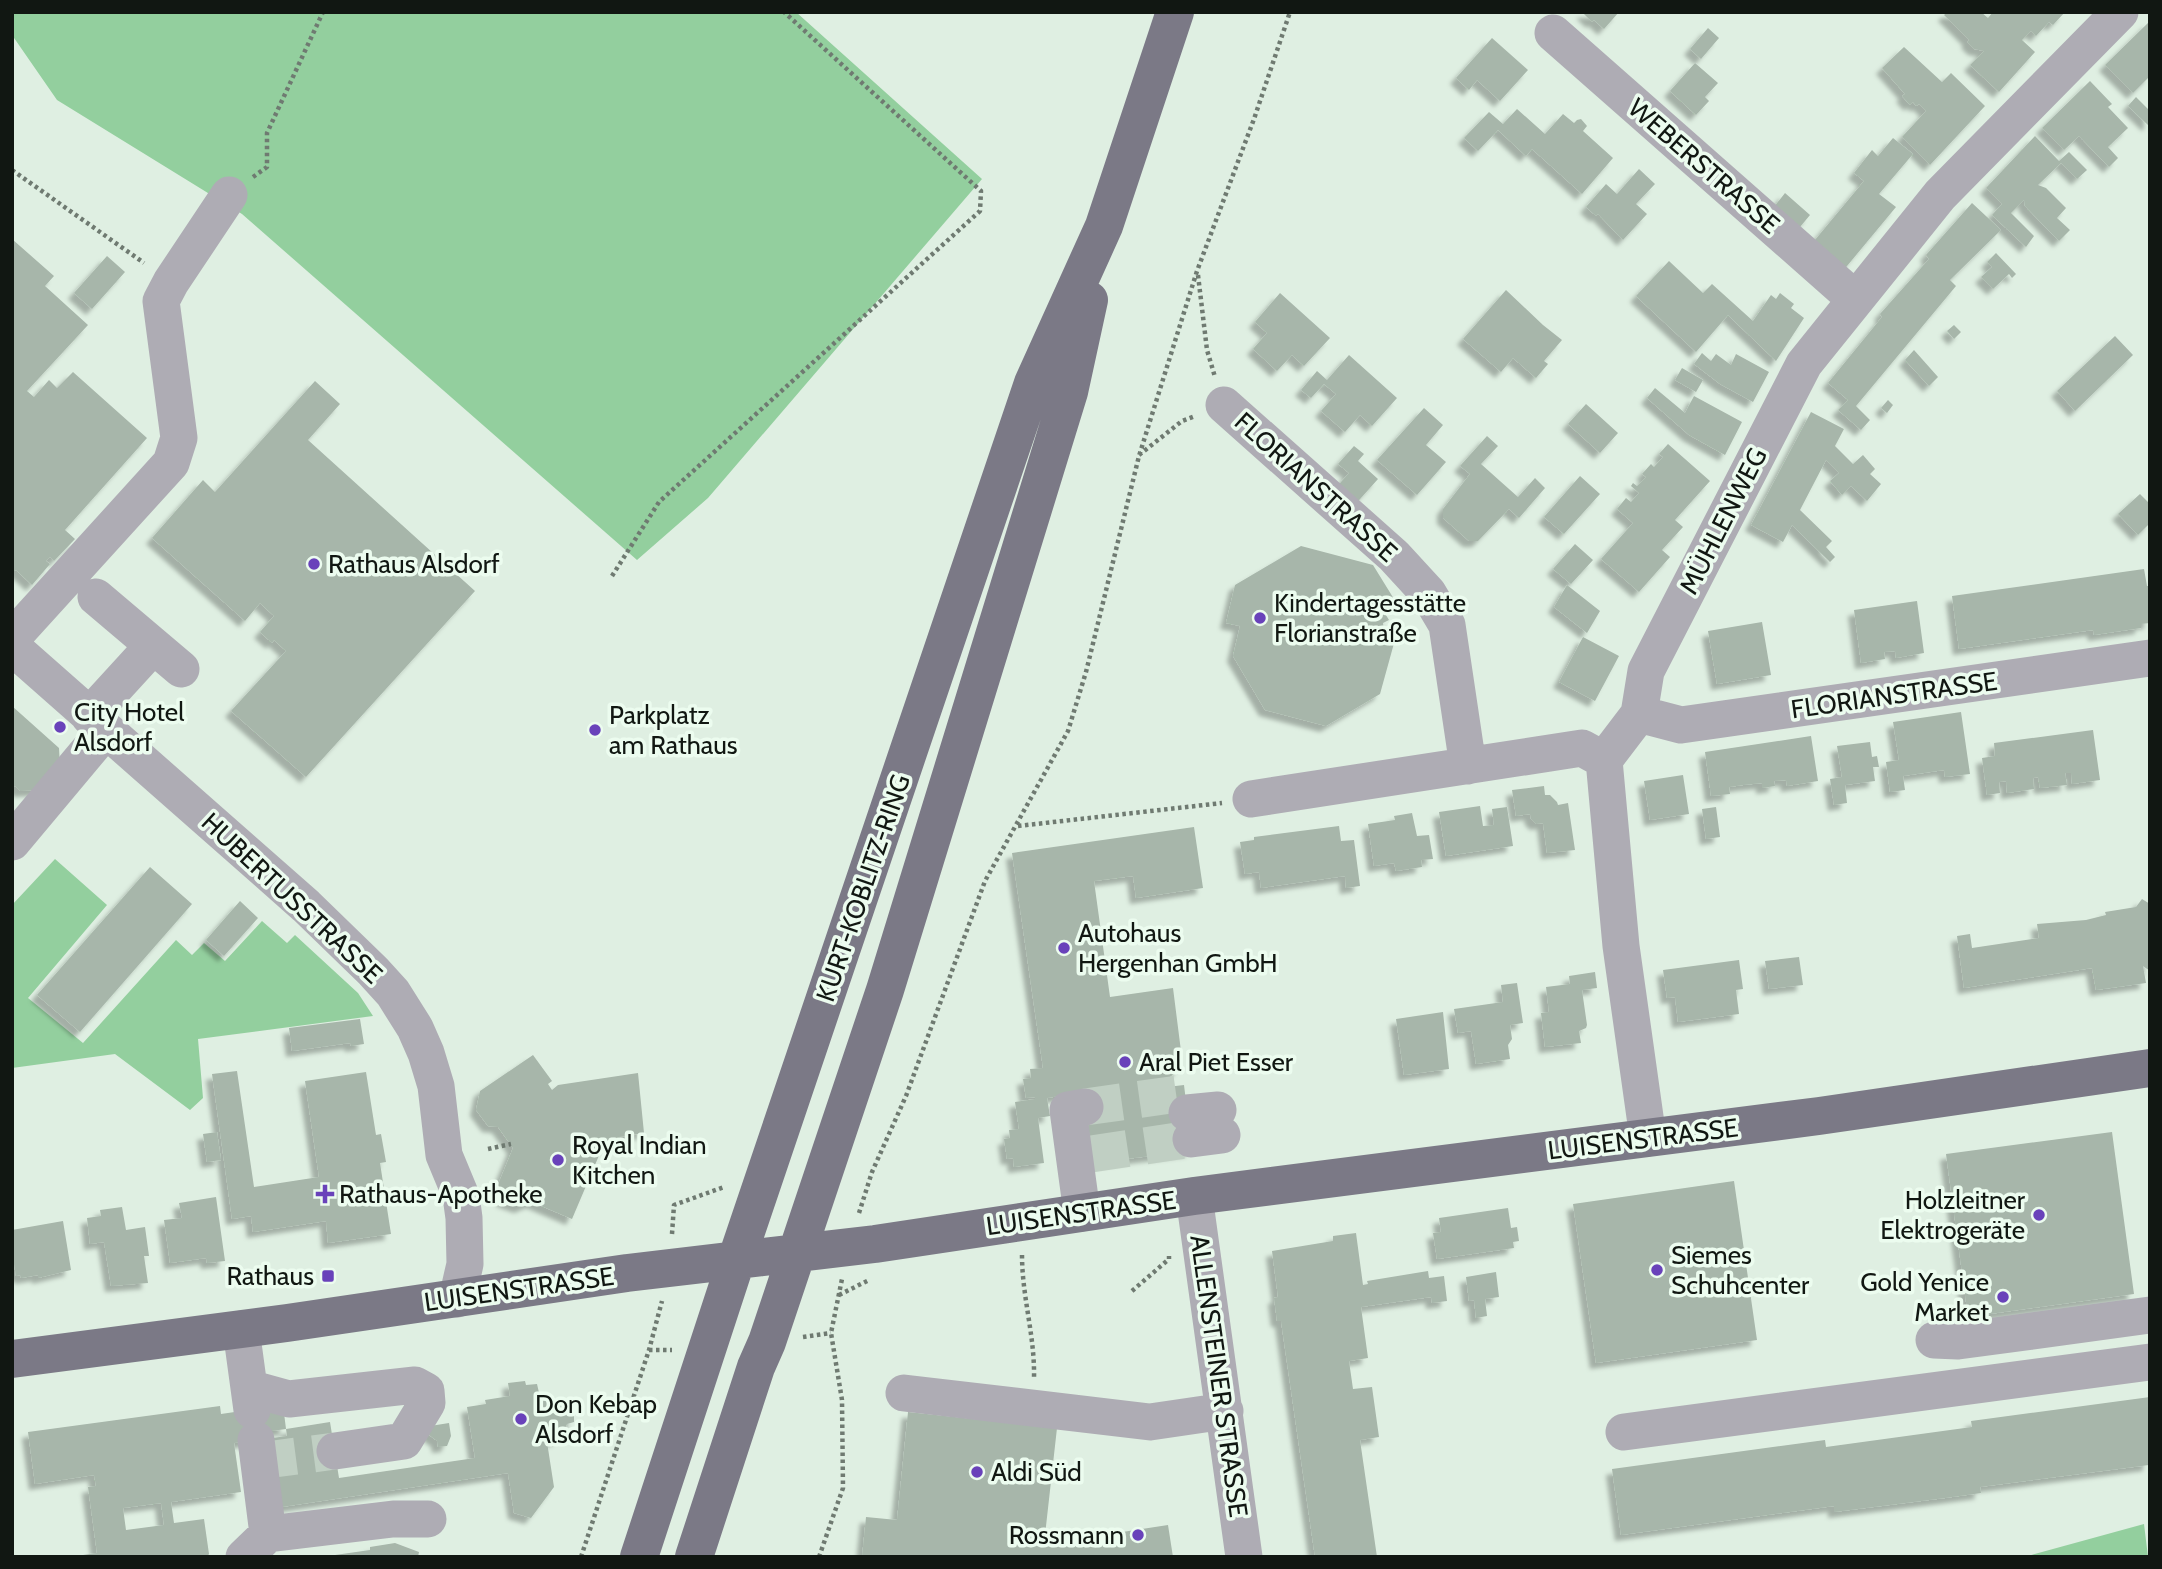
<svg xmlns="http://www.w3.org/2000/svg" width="2162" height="1569" viewBox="0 0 2162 1569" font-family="Cabin,sans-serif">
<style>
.green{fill:#93cf9e}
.building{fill:#a7b6aa;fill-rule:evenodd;filter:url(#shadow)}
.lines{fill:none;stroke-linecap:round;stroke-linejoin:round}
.minor-tunnel{stroke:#c0cfc3;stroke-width:37;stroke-dasharray:37 18;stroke-linecap:butt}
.path{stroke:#6f7a71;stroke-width:4.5;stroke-dasharray:3.5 3.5;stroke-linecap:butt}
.minor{stroke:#aeacb4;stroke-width:37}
.major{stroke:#7b7986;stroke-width:38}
.poi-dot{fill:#6942ba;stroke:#ecfcef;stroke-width:2.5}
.labels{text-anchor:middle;stroke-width:7;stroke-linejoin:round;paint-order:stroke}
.street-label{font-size:26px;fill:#111712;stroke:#ecfcef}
.poi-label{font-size:26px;fill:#111712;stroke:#ecfcef;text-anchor:start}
</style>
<defs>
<filter id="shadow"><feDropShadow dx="-6" dy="6" stdDeviation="2" flood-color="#0004"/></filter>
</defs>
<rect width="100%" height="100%" fill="#dfefe2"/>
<!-- green -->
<path class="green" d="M12,12H796L982,179L708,498L637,560L242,214L57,100L12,35Z
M55,859L107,905L28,998L83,1043L176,940L192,955L204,943L225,961L262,921L287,943L295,935L358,993L373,1016L198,1039L203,1098L190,1110L115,1054L12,1068V905Z
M2144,1524L2148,1557H2024Z"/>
<!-- building -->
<path class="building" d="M1582,12H1619L1604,29L1594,20L1592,22Z
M1947,12H1981L1988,18L1993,12H2065L2053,25L2049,22L2036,36L2031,31L2022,40L2035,52L1999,92L1970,65L1984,51L1974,49L1967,42L1969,40L1944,15Z
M2150,21V76L2133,93L2105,65Z
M1708,28L1719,38L1701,59L1690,49Z
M1492,38L1528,70L1500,101L1477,80L1469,90L1456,78Z
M1904,47L1942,82L1951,73L1985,106L1930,165L1902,137L1926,111L1919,104L1916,106L1913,102L1910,105L1902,96L1905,94L1882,68Z
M1695,63L1718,83L1705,97L1709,101L1696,115L1670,91Z
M2090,81L2112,104L2108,107L2128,128L2108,147L2118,158L2109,167L2079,136L2064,150L2042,128Z
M2136,97L2150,111V123L2148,125L2128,106Z
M1517,109L1545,134L1563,114L1574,123L1577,120L1581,119L1587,126L1583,131L1613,158L1582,194L1532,149L1526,156L1498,130L1478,151L1464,138L1489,112L1503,124Z
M2035,136L2059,161L2069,152L2087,170L2077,179L2061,163L2038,185L2046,188L2066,208L2057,218L2070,230L2059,241L2025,206L2024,200L2011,213L2034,236L2026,247L1992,215L2002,204L1986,188Z
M1893,138L1913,154L1879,194L1896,207L1842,272L1810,246L1864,181L1854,173L1872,150L1878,156Z
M1639,169L1655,184L1636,204L1647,214L1623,240L1598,214L1596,216L1586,207L1606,184L1617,194Z
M1785,193L1810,215L1795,233L1770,212Z
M1972,203L2001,230L1950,280L1956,286L1856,406L1870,420L1861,430L1838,410L1848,400L1828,383L1882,317L1880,314L1929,259L1926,255Z
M12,239L54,276L45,286L88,325L27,391L34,397L49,380L57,388L73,372L147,438L65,530L75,539L54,561L50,557L46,561L50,564L32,585L16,570L12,572Z
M1996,253L2016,274L2012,278L2009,274L1993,289L1981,277L1992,267L1987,262Z
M107,256L125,272L92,309L74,293Z
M1669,261L1703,293L1712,284L1753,321L1771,295L1776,299L1780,293L1794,304L1791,308L1804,318L1776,361L1728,315L1696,352L1636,296Z
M1506,290L1543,325L1562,340L1544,361L1548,364L1536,378L1513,358L1501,372L1463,339Z
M1280,293L1330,338L1304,366L1292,355L1277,371L1253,349L1267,333L1255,322Z
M1954,325L1961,332L1954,339L1947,331Z
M2115,336L2133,355L2075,411L2057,391Z
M1914,350L1938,377L1929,386L1905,360Z
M1702,353L1711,361L1716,354L1731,365L1736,354L1769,372L1753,402L1720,384L1694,364Z
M1349,355L1397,398L1372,426L1360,415L1345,432L1321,411L1336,394L1324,384L1311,398L1301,390L1317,371L1327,380Z
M1682,368L1703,380L1696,392L1675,380Z
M315,381L340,404L308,440L475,591L306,777L231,711L286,651L274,640L272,643L260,632L274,616L260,603L245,621L152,538L203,480L215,492Z
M1655,388L1685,413L1694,396L1742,422L1725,455L1689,435L1647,398Z
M1888,400L1893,405L1887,413L1881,408Z
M1586,404L1618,433L1600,453L1568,424Z
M1424,408L1443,425L1426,445L1446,462L1417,495L1377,460Z
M1811,412L1844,429L1835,446L1853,464L1863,455L1875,469L1870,474L1881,484L1867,501L1851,486L1842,495L1830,481L1839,473L1826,460L1800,510L1832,541L1826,547L1835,557L1830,562L1792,525L1783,542L1751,525Z
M1487,436L1498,446L1481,464L1500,481L1518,497L1535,478L1545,488L1519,518L1509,509L1478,541H1469L1443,518V509L1470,474L1460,466Z
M1668,444L1710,481L1675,520L1683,527L1662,550L1670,557L1639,592L1601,559L1633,523L1617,509L1626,498L1631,502L1639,493L1631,486L1633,483L1637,486L1646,477L1642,474L1651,464L1654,467L1663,457L1659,454Z
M1354,446L1364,454L1358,461L1378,479L1352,508L1333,491L1349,473L1338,464Z
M1580,476L1600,494L1564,534L1544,517Z
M2140,494L2150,504V523L2138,535L2118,514Z
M1575,544L1593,560L1571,584L1553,569Z
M1301,546L1373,565L1394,599L1381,607L1389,620L1383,623L1384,633L1396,636L1380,694L1326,726L1265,710L1233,656L1240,626L1226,623L1235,585Z
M2144,569L2147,586H2150V623L2141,624V628L2094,635L2093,630L1959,649L1952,596Z
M1567,585L1600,611L1587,633L1554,607Z
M1917,601L1924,653L1896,658L1895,651L1884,652L1885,659L1861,663L1854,610Z
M1762,622L1771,675L1717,684L1708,631Z
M1583,637L1619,656L1595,701L1559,682Z
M12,706L59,748L60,766L39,790L20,791L15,786L12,789Z
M1961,712L1970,774L1945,777L1944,770L1903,776L1905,790L1890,792L1886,762L1899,760L1893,722Z
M2093,730L2100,780L2072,784L2071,773H2065L2067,785L2040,788L2038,777L2033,778L2034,789L2007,793L2006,781L1999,782L2000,793L1987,795L1982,758L1995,756L1994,743Z
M1811,736L1818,781L1787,786L1786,780L1774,781L1775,786L1762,788V783L1743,785L1729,787L1730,794L1711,796L1705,752Z
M1870,742L1872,757L1877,756L1879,767H1873L1875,781L1845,785L1847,803L1834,805L1830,779L1842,777L1837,746Z
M1683,775L1689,814L1650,820L1644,781Z
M1544,786L1545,795H1550L1557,802L1558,805L1568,803L1575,850L1547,853L1543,823L1536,824L1531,819L1530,814L1516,816L1512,790Z
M1480,806L1483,826L1494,825L1492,809L1507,807L1513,846L1446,856L1439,812Z
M1716,807L1720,837L1706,839L1702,809Z
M1412,813L1417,836L1429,835L1433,859L1421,860L1422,867L1396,871L1394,863L1374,866L1368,824L1395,820L1394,816Z
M1339,826L1341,841L1354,840L1360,886L1346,888L1345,876L1261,888L1259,872L1245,874L1240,842L1254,840V837Z
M1194,827L1203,888L1136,898L1133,876L1094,881L1110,997L1173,988L1182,1059L1181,1066L1178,1071L1167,1079L1149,1082L1150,1089L1184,1085L1192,1151L1093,1163L1084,1092L1047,1098L1050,1116L1038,1118L1044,1163L1014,1167L1013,1158L1007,1159L1004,1139L1010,1138L1009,1130L1019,1129L1015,1102L1035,1099V1097L1026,1098L1023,1079L1031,1078L1030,1069L1043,1068L1012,853Z
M150,867L192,904L80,1032L37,995Z
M2142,899L2150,904V971L2143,966L2146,983L2096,990L2092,968L1964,988L1957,936L1970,934L1972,948L2039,938L2037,924L2086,920L2106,915L2105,912L2136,907Z
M240,901L258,918L224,956L206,940Z
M1799,957L1803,985L1769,989L1765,961Z
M1739,960L1743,989L1736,990L1739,1014L1678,1022L1675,997L1667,998L1663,970Z
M1595,972L1597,988L1582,990L1587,1025L1586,1028L1579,1031L1581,1043L1545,1047L1541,1013L1549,1012L1546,987L1570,984L1569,976Z
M1517,983L1523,1023L1510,1025L1512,1039L1508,1045L1510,1059L1476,1064L1471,1031L1458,1033L1454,1009L1503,1002L1501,985Z
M1443,1012L1449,1069L1404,1075L1396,1019Z
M360,1019L364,1044L351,1046L350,1043L292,1051L289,1028Z
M533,1055L552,1081L548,1084L552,1090L558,1085L638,1073L644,1133L606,1139L572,1219L532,1202L520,1207L503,1201L497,1187L513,1148L498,1127L488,1126L476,1110L480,1091Z
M237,1071L254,1187L319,1177L305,1081L366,1072L376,1135L381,1134L386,1162L380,1163L391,1234L328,1243L326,1221L253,1232L251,1216L232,1219L212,1074Z
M217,1132L221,1160L207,1162L203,1134Z
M2112,1132L2134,1294L1968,1317L1946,1154Z
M1734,1181L1757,1340L1596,1363L1573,1204Z
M216,1197L225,1261L207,1263L206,1258L170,1263L164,1220L182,1218L179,1203Z
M122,1207L126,1230L145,1227L149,1256H144L148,1283L111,1286L104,1242L90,1244L87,1218L101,1216L100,1210Z
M1508,1208L1511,1228L1517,1227L1519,1241L1513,1242L1514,1248L1437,1259L1433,1233L1441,1232L1439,1218Z
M63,1221L71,1270L38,1278V1275L21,1278L20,1275L16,1276L14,1264H12V1230Z
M1356,1233L1363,1285L1368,1284L1367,1281L1428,1271L1429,1278L1444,1276L1447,1301L1432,1303L1431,1297L1361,1307L1368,1358L1349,1361L1353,1389L1372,1387L1379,1437L1360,1440L1377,1557H1315L1281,1321H1277L1274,1298L1278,1297L1272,1251L1333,1241V1236Z
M1496,1272L1499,1297L1485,1299L1487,1316L1476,1318L1474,1300L1469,1301L1466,1277Z
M525,1381L526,1385L537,1384L540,1397L551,1396L555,1398L565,1409L572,1408L574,1415V1422L567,1424L561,1437L557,1440L547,1442L554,1487L531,1518L514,1513L508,1473L275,1508L265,1439L234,1443L241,1492L171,1502L174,1523L204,1519L209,1554L207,1557H83V1555L97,1553L88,1487L96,1486L94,1475L35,1484L28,1432L220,1406L221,1414L283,1405L286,1429L264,1432L265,1439L287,1436L286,1429L330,1422L339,1478L475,1458L467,1407L486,1404L485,1400L510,1396L508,1383ZM161,1503L164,1525L126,1530L123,1508Z
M2150,1397L2149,1465L1980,1487L1981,1493L1945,1498L1834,1512V1506L1621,1535L1612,1469L1825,1440L1826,1447L1972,1427L1971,1421Z
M908,1412L1057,1428L1044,1544L1168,1525L1173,1557H862L866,1517L897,1520Z
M449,1423L451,1436L447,1446L438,1447L437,1441L424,1431V1427Z
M395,1543L419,1552L418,1557H335V1555L370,1550V1547Z"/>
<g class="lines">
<!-- minor-tunnel -->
<path class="minor-tunnel" d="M1085,1107L1185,1093
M1091,1154L1191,1139
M259,1461L335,1451"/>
<!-- path -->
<path class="path" d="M12,170L144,263
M253,177L267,167V133L323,12
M1198,275L1207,350L1215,377
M1139,455L1182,421L1195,416
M612,576L659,502L980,211L981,191L784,12
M1018,826L1222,803
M488,1149L511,1144
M859,1213L872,1172L906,1096L985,881L1068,731L1086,672L1139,456L1197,271L1254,119L1290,12
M672,1234L674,1205L724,1187
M1022,1255C1022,1297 1035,1336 1034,1378
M1132,1291L1169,1259V1256
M839,1295L869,1280
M803,1337L831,1333
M649,1350H672
M581,1557L649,1350L662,1301
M819,1557L843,1488L842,1400L831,1333L842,1279"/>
<!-- minor -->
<path class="minor" d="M1553,33L1855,299
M1224,405L1394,556L1428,593L1447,625L1468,766
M96,597L181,669
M12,638L171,463L179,438L161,301L171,282L229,195
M12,647L306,906L373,971L393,993L415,1028L426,1053L436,1086L444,1155L461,1196L464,1218L465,1264L457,1299
M1639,714L1681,725L2150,658
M89,716L153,646
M1251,799L1582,748L1604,760
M12,842L105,731
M1187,1113L1218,1110
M1648,1138L1621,946L1604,760L1639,714L1646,671L1804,364L1940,195L2120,12
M1191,1139L1222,1135
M1194,1196L1244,1557
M1082,1213L1068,1110L1085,1107
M241,1329L252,1410
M1934,1340L1958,1341L2150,1315
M249,1388L289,1399L415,1385L426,1391L427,1403L404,1441L335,1451
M904,1393L1150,1422L1225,1411
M1624,1432L2150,1362
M256,1440L268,1534
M244,1557L268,1534L393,1519H428"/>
<!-- major -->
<path class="major" d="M12,1359L287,1323L627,1273L875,1244L1194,1196L1819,1116L2150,1068
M639,1557L736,1261L1033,383L1104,226L1175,12
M694,1557L756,1367L767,1342L885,990L1069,392L1089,300"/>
</g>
<!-- markers -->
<g class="poi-dot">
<circle cx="314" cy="564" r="7"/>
<circle cx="1260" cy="618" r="7"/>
<circle cx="60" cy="727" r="7"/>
<circle cx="595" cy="730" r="7"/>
<circle cx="1064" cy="948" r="7"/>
<circle cx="1125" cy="1062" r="7"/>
<circle cx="558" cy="1160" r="7"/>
<path d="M321.5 1183.5h7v7h7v7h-7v7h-7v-7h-7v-7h7z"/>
<circle cx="2039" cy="1215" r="7"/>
<circle cx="1657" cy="1270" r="7"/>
<rect x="321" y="1269" width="14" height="14" rx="3.5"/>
<circle cx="2003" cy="1297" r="7"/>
<circle cx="521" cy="1419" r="7"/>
<circle cx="977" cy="1472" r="7"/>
<circle cx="1138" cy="1535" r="7"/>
</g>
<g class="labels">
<!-- street labels -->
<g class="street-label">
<text transform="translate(1704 166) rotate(41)" y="9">WEBERSTRASSE</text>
<text transform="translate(1316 487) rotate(42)" y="9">FLORIANSTRASSE</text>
<text transform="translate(1723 521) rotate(-63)" y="9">MÜHLENWEG</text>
<text transform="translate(1894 695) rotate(-8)" y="9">FLORIANSTRASSE</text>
<text transform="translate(863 888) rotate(-71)" y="9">KURT-KOBLITZ-RING</text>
<text transform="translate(292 898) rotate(43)" y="9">HUBERTUSSTRASSE</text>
<text transform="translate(1643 1139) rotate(-7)" y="9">LUISENSTRASSE</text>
<text transform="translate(1081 1213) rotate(-8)" y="9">LUISENSTRASSE</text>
<text transform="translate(519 1289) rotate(-8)" y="9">LUISENSTRASSE</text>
<text transform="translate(1219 1376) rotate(82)" y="9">ALLENSTEINER STRASSE</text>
</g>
<!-- poi labels -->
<g class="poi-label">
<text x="328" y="573">Rathaus Alsdorf</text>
<text x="1274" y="612">Kindertagesstätte<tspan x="1274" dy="30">Florianstraße</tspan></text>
<text x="74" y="721">City Hotel<tspan x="74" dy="30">Alsdorf</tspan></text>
<text x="609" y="724">Parkplatz<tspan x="609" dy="30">am Rathaus</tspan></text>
<text x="1078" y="942">Autohaus<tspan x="1078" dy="30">Hergenhan GmbH</tspan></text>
<text x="1139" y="1071">Aral Piet Esser</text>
<text x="572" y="1154">Royal Indian<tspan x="572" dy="30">Kitchen</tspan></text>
<text x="339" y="1203">Rathaus-Apotheke</text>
<text x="2025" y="1209" text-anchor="end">Holzleitner<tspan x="2025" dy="30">Elektrogeräte</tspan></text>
<text x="1671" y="1264">Siemes<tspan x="1671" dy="30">Schuhcenter</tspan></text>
<text x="314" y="1285" text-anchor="end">Rathaus</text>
<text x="1989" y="1291" text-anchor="end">Gold Yenice<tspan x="1989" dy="30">Market</tspan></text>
<text x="535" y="1413">Don Kebap<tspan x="535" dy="30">Alsdorf</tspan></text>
<text x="991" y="1481">Aldi Süd</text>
<text x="1124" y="1544" text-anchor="end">Rossmann</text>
</g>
</g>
<!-- border -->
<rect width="2162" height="1569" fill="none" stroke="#111712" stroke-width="28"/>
</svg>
